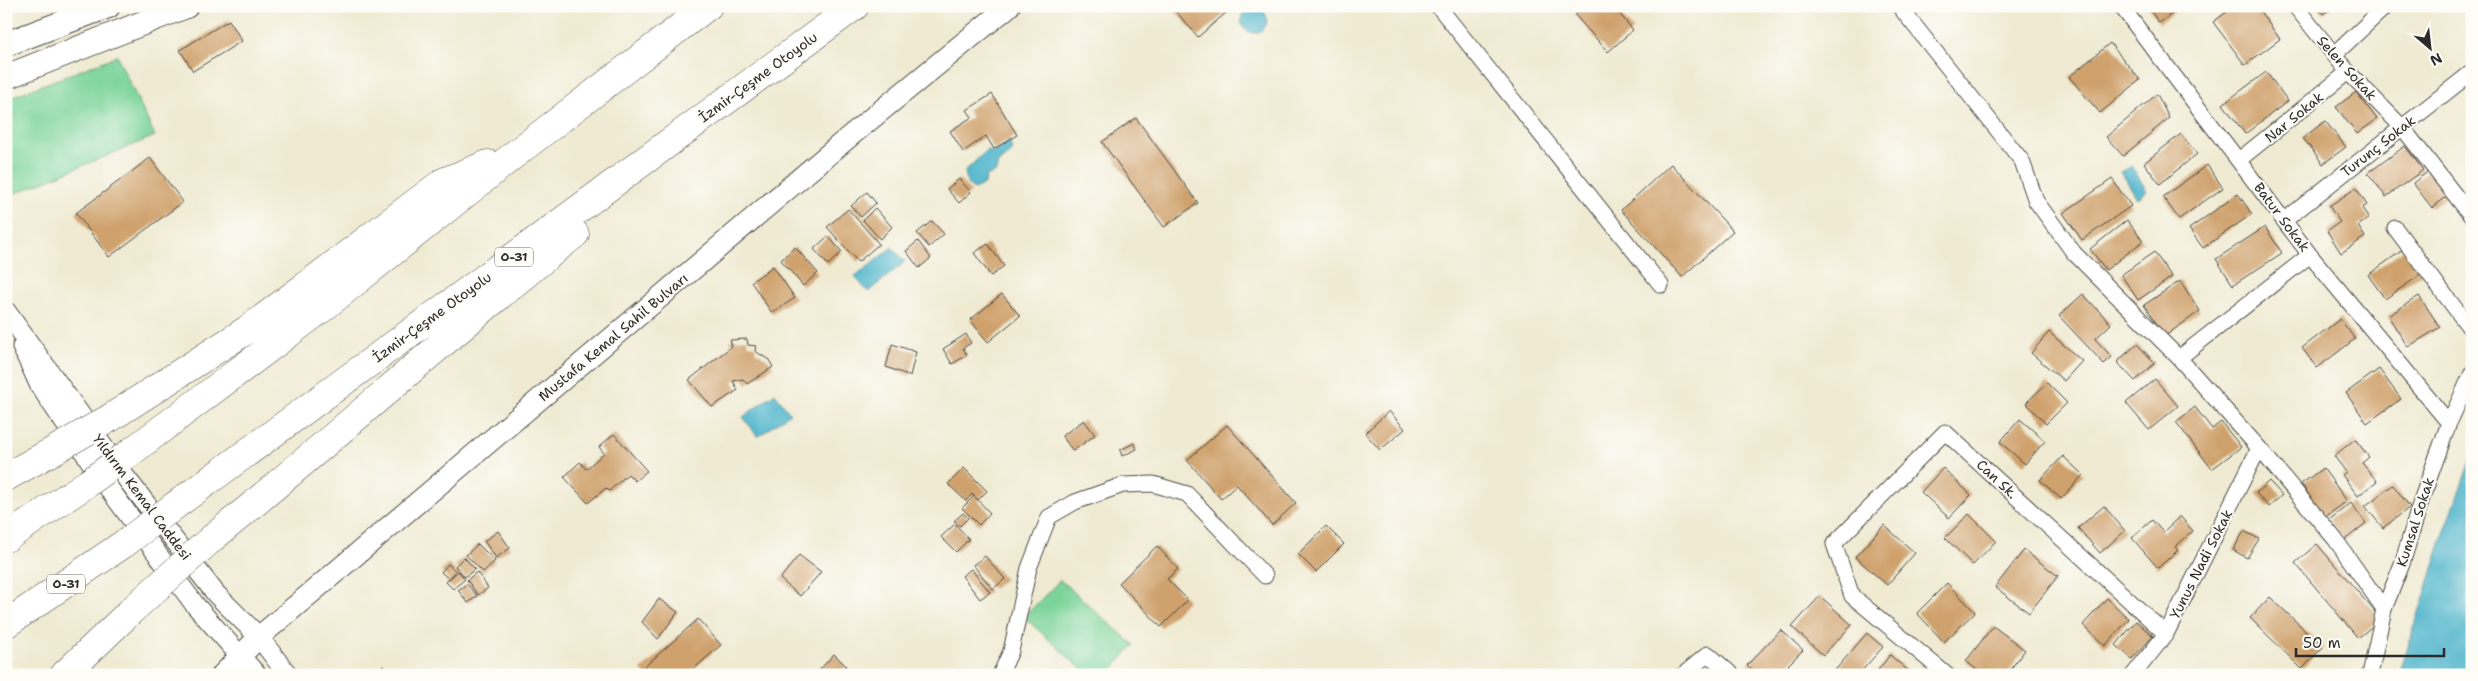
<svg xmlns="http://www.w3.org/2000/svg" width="2478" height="681" viewBox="0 0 2478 681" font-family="'Shantell Sans',sans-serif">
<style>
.industrial{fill:#cfc0ba}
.green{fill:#7bd49a;stroke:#538062}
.water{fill:#4cb4ca;stroke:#3c707a}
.building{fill:#cfa16c}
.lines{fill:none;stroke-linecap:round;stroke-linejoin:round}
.minor-casing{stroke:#484844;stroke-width:17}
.tertiary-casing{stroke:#484844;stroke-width:21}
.secondary-casing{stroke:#484844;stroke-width:23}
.primary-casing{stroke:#484844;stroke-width:26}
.motorway-casing{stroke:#484844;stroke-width:29}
.minor{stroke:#fff;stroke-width:15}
.tertiary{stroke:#fff;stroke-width:19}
.secondary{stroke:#fff;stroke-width:21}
.primary{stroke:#fff;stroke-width:24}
.motorway{stroke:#fff;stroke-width:28}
.motorway-bridge-casing{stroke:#484844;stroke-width:29;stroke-linecap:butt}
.motorway-bridge{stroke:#fff;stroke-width:28}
.labels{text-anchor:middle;stroke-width:4;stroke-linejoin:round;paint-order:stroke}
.shield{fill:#fdfcf7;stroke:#6a6a68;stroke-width:1}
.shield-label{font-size:12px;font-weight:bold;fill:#2b2b2b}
.street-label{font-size:14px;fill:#2b2b2b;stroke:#fdfcf7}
</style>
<rect width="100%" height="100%" fill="#fdfcf7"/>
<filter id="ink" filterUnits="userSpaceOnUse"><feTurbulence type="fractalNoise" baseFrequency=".02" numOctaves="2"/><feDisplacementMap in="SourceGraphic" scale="10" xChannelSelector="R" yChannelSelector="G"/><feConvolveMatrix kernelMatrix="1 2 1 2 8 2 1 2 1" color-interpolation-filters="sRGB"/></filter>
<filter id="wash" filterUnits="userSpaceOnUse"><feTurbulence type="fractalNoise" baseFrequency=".0096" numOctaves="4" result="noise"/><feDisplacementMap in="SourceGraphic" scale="20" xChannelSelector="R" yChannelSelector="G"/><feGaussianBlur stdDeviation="1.12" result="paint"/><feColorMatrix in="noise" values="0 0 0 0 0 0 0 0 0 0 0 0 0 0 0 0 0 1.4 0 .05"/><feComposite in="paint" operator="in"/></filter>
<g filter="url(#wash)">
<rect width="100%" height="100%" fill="#efead1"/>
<!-- industrial -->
<path class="industrial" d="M6,329L13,368L6,373Z"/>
<!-- green -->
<path class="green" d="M117,56L155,136L6,197V99Z
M1060,580L1134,645L1107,675H1088L1024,617Z"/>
<!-- water -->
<path class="water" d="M1241 20a13 13 0 1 1 26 0a13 13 0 1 1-26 0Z
M1010,141L1012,152L998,163L996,172L986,176L985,184L974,189L967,184L965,171L987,150L994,152Z
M2132,166L2147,191L2137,198L2121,172Z
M892,247L905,262L868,292L855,277Z
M775,393L790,413L758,437L743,417Z
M2472,455V675H2399L2445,531Z"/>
<g id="blocks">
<!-- building -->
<path class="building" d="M1171,6H1234L1198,37Z
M1586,6H1613L1633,30L1608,52L1575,15Z
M2147,6H2183L2159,23Z
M2235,6H2256L2280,39L2245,65L2213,22Z
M2318,6H2334L2323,14Z
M229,20L242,41L193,71L180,50Z
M2110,43L2140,80L2100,113L2069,77Z
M2266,72L2288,101L2245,134L2223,104Z
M2356,92L2377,119L2357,134L2336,107Z
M992,94L1017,135L994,149L986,136L963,152L950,131L972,117L967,110Z
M2157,94L2169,118L2123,156L2106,137Z
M1136,118L1198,203L1164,227L1102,142Z
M2325,121L2346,147L2323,164L2303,138Z
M2181,134L2197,154L2160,184L2144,163Z
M2405,146L2423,170L2386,197L2368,173Z
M150,158L183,202L109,257L76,213Z
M1671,164L1733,231L1682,277L1621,210Z
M2207,165L2223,188L2179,219L2163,197Z
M2430,170L2449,195L2432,208L2413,183Z
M959,179L971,192L959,203L947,189Z
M2112,179L2131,206L2082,240L2063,213Z
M2356,188L2367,205L2362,208L2369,218L2358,226L2365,237L2341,253L2327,231L2340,222L2329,206Z
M867,192L876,203L861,217L851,206Z
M2238,194L2252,214L2203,248L2189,229Z
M875,208L892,227L880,239L863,220Z
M848,209L879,244L858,262L827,227Z
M2127,220L2143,241L2106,270L2090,249Z
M932,221L944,234L929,247L917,233Z
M2265,227L2282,253L2233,285L2216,259Z
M828,236L842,252L828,265L814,249Z
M918,241L931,258L919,268L906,251Z
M988,244L1004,266L991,276L974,253Z
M795,247L818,273L803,286L781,260Z
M2404,249L2422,274L2385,299L2368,275Z
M2154,252L2172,277L2138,300L2121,275Z
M773,266L795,298L772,313L751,282Z
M2180,281L2200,311L2165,336L2144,305Z
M1002,294L1020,316L988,342L970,320Z
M2083,294L2111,324L2095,339L2112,357L2104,364L2059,316Z
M2419,296L2440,327L2408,347L2388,316Z
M2340,319L2355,339L2317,368L2302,348Z
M2049,332L2082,361L2064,381L2031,353Z
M966,334L971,343L963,348L967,355L952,364L943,349Z
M747,339L748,345L756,346L755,351L769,360L773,367L747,384L743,379L733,381L738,390L712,407L689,380L732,346L730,340Z
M892,344L916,352L910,376L886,367Z
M2137,344L2155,363L2135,381L2117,362Z
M2379,369L2401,399L2367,423L2346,393Z
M2155,379L2178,406L2149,430L2126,403Z
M2047,383L2067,403L2046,424L2026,403Z
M2195,407L2212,429L2221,422L2241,447L2212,469L2176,422Z
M1389,411L1405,429L1380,450L1365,433Z
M2020,419L2045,441L2025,464L2000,442Z
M1084,420L1095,435L1073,451L1062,436Z
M1227,425L1296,503L1272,525L1237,485L1221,499L1187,460Z
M614,434L647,471L635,481L628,474L609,491L606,488L588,503L564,477L580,462L586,469L604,453L599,447Z
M2355,439L2369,457L2362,463L2377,481L2358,496L2342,475L2346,472L2334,456Z
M1134,443L1137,449L1122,456L1120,450Z
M2063,456L2083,475L2061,499L2040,480Z
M964,468L987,491L978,500L972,494L966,501L948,484Z
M1943,468L1971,495L1949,518L1921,492Z
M2323,468L2347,501L2325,517L2301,484Z
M2269,481L2282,495L2269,507L2256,493Z
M2393,485L2410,507L2383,528L2365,506Z
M974,496L990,513L979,525L962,508Z
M2351,503L2366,523L2345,540L2329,520Z
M2104,506L2125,531L2100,553L2078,528Z
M963,513L968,518L960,526L954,521Z
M1969,514L1996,541L1973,565L1945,538Z
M2180,516L2193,531L2175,547L2178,550L2158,568L2132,538L2152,520L2163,532Z
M955,524L969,539L956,552L941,537Z
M1884,525L1915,553L1887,585L1855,557Z
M1326,526L1344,544L1316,572L1298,554Z
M498,531L510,548L496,558L484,541Z
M2244,531L2259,539L2247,558L2233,550Z
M478,544L495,561L483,572L466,555Z
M2317,544L2381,619L2358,638L2295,563Z
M1157,546L1178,569L1167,579L1188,600L1161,627L1119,583Z
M2024,550L2058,576L2029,613L1995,587Z
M799,555L821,572L800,596L780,579Z
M985,556L1005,579L993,589L973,565Z
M464,557L475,569L465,577L455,566Z
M448,564L456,571L449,579L441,572Z
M971,569L990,592L980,599L962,576Z
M458,571L465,579L453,589L446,582Z
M477,572L488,588L478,595L467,580Z
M1947,583L1975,612L1944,642L1917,613Z
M467,584L477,596L468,603L458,590Z
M1820,596L1852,625L1823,655L1792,627Z
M2270,597L2323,647L2302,669L2250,618Z
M2107,598L2129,619L2105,646L2083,625Z
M659,599L678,612L658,639L642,622Z
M698,619L721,645L687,675H645L641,670Z
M2136,621L2153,636L2132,659L2116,645Z
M1993,626L2025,650L2006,675H1983L1966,661Z
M1781,630L1803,650L1788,665L1798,675H1757L1747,665Z
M1867,633L1883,647L1858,675H1831Z
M834,654L846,666L838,675H815Z
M1890,655L1913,675H1874Z
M383,666L390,675H373Z"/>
</g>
</g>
<g filter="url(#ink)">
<use href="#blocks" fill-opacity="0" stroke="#484844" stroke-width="1"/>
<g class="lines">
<!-- minor casing -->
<g class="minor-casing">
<path id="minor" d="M1438,6L1661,285
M1899,6L2022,161L2036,201L2074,253L2179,358L2259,448L2335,539L2384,609
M2121,6L2310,255L2449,423
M2295,6L2348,72L2402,127L2472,217
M2334,55L2386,6
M2239,160L2348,72
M2285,220L2472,72
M2395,228L2472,331
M2179,358L2310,255
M1000,675L1011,651L1029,568L1049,517L1075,502L1123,485L1153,484L1187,494L1265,576
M1683,675L1708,654L1732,675
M1947,675L1852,596L1834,544L1945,432L2166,634
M2133,675L2166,634L2259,448
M2370,675L2384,609L2402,564L2422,498L2449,423L2472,373"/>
</g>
<!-- tertiary casing -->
<g class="tertiary-casing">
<path id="tertiary" d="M6,311L123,474L216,594L259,637L288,675
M22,347L40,386L107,486L195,605L257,675"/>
</g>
<!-- secondary casing -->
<g class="secondary-casing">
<path id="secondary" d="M222,675L259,637L850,136L1009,6"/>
</g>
<!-- primary casing -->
<g class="primary-casing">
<path id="primary" d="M6,44L108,6
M6,77L186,6"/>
</g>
<!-- motorway casing -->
<g class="motorway-casing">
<path id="motorway" d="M110,418L250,328L443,182L488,164
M131,452L324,307L515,154L708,6
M6,477L60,447
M173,507L855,6
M6,538L88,483
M210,540C333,440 450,333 575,234
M6,624L125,543
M64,675L132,610"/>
</g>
<!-- minor -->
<use href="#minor" class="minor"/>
<!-- tertiary -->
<use href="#tertiary" class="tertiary"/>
<!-- secondary -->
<use href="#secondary" class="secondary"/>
<!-- primary -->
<use href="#primary" class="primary"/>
<!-- motorway -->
<use href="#motorway" class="motorway"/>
<!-- motorway-bridge casing -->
<g class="motorway-bridge-casing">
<path id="motorway-bridge" d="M60,447L110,418
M88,483L131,452
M125,543L173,507
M132,610L210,540"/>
</g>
<!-- motorway-bridge -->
<use href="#motorway-bridge" class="motorway-bridge"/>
</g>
</g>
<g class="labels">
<!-- shield labels -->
<g class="shield">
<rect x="495" y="247.5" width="38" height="19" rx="4"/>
<rect x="47" y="574.5" width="38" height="19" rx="4"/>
</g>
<g class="shield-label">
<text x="514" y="261">O-31</text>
<text x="66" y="588">O-31</text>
</g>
<!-- street labels -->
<g class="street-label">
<text transform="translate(2347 68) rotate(48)" y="5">Selen Sokak</text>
<text transform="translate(758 77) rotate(-36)" y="5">İzmir-Çeşme Otoyolu</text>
<text transform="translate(2294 117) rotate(-39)" y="5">Nar Sokak</text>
<text transform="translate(2378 146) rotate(-38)" y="5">Turunç Sokak</text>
<text transform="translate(2282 217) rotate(53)" y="5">Batur Sokak</text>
<text transform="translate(432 317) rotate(-36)" y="5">İzmir-Çeşme Otoyolu</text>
<text transform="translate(613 337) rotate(-40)" y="5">Mustafa Kemal Sahil Bulvarı</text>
<text transform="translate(1997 479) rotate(43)" y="5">Can Sk.</text>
<text transform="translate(142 497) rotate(53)" y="5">Yıldırım Kemal Caddesi</text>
<text transform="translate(2415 522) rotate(-72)" y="5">Kumsal Sokak</text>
<text transform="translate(2201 564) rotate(-63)" y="5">Yunus Nadi Sokak</text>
</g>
</g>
<!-- margin -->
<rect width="2478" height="681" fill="none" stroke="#fdfcf7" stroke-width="25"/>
<!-- north arrow -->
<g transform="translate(2430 48) rotate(152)" stroke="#fdfcf7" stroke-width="4" paint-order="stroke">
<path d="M0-4L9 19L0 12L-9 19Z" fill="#2b2b2b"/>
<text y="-8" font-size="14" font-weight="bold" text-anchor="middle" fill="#2b2b2b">N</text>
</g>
<!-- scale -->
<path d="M2296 648v8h148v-8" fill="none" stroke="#2b2b2b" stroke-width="2.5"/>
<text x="2303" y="648" font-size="15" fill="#2b2b2b" stroke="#fdfcf7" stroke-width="4" paint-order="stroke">50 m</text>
</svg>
